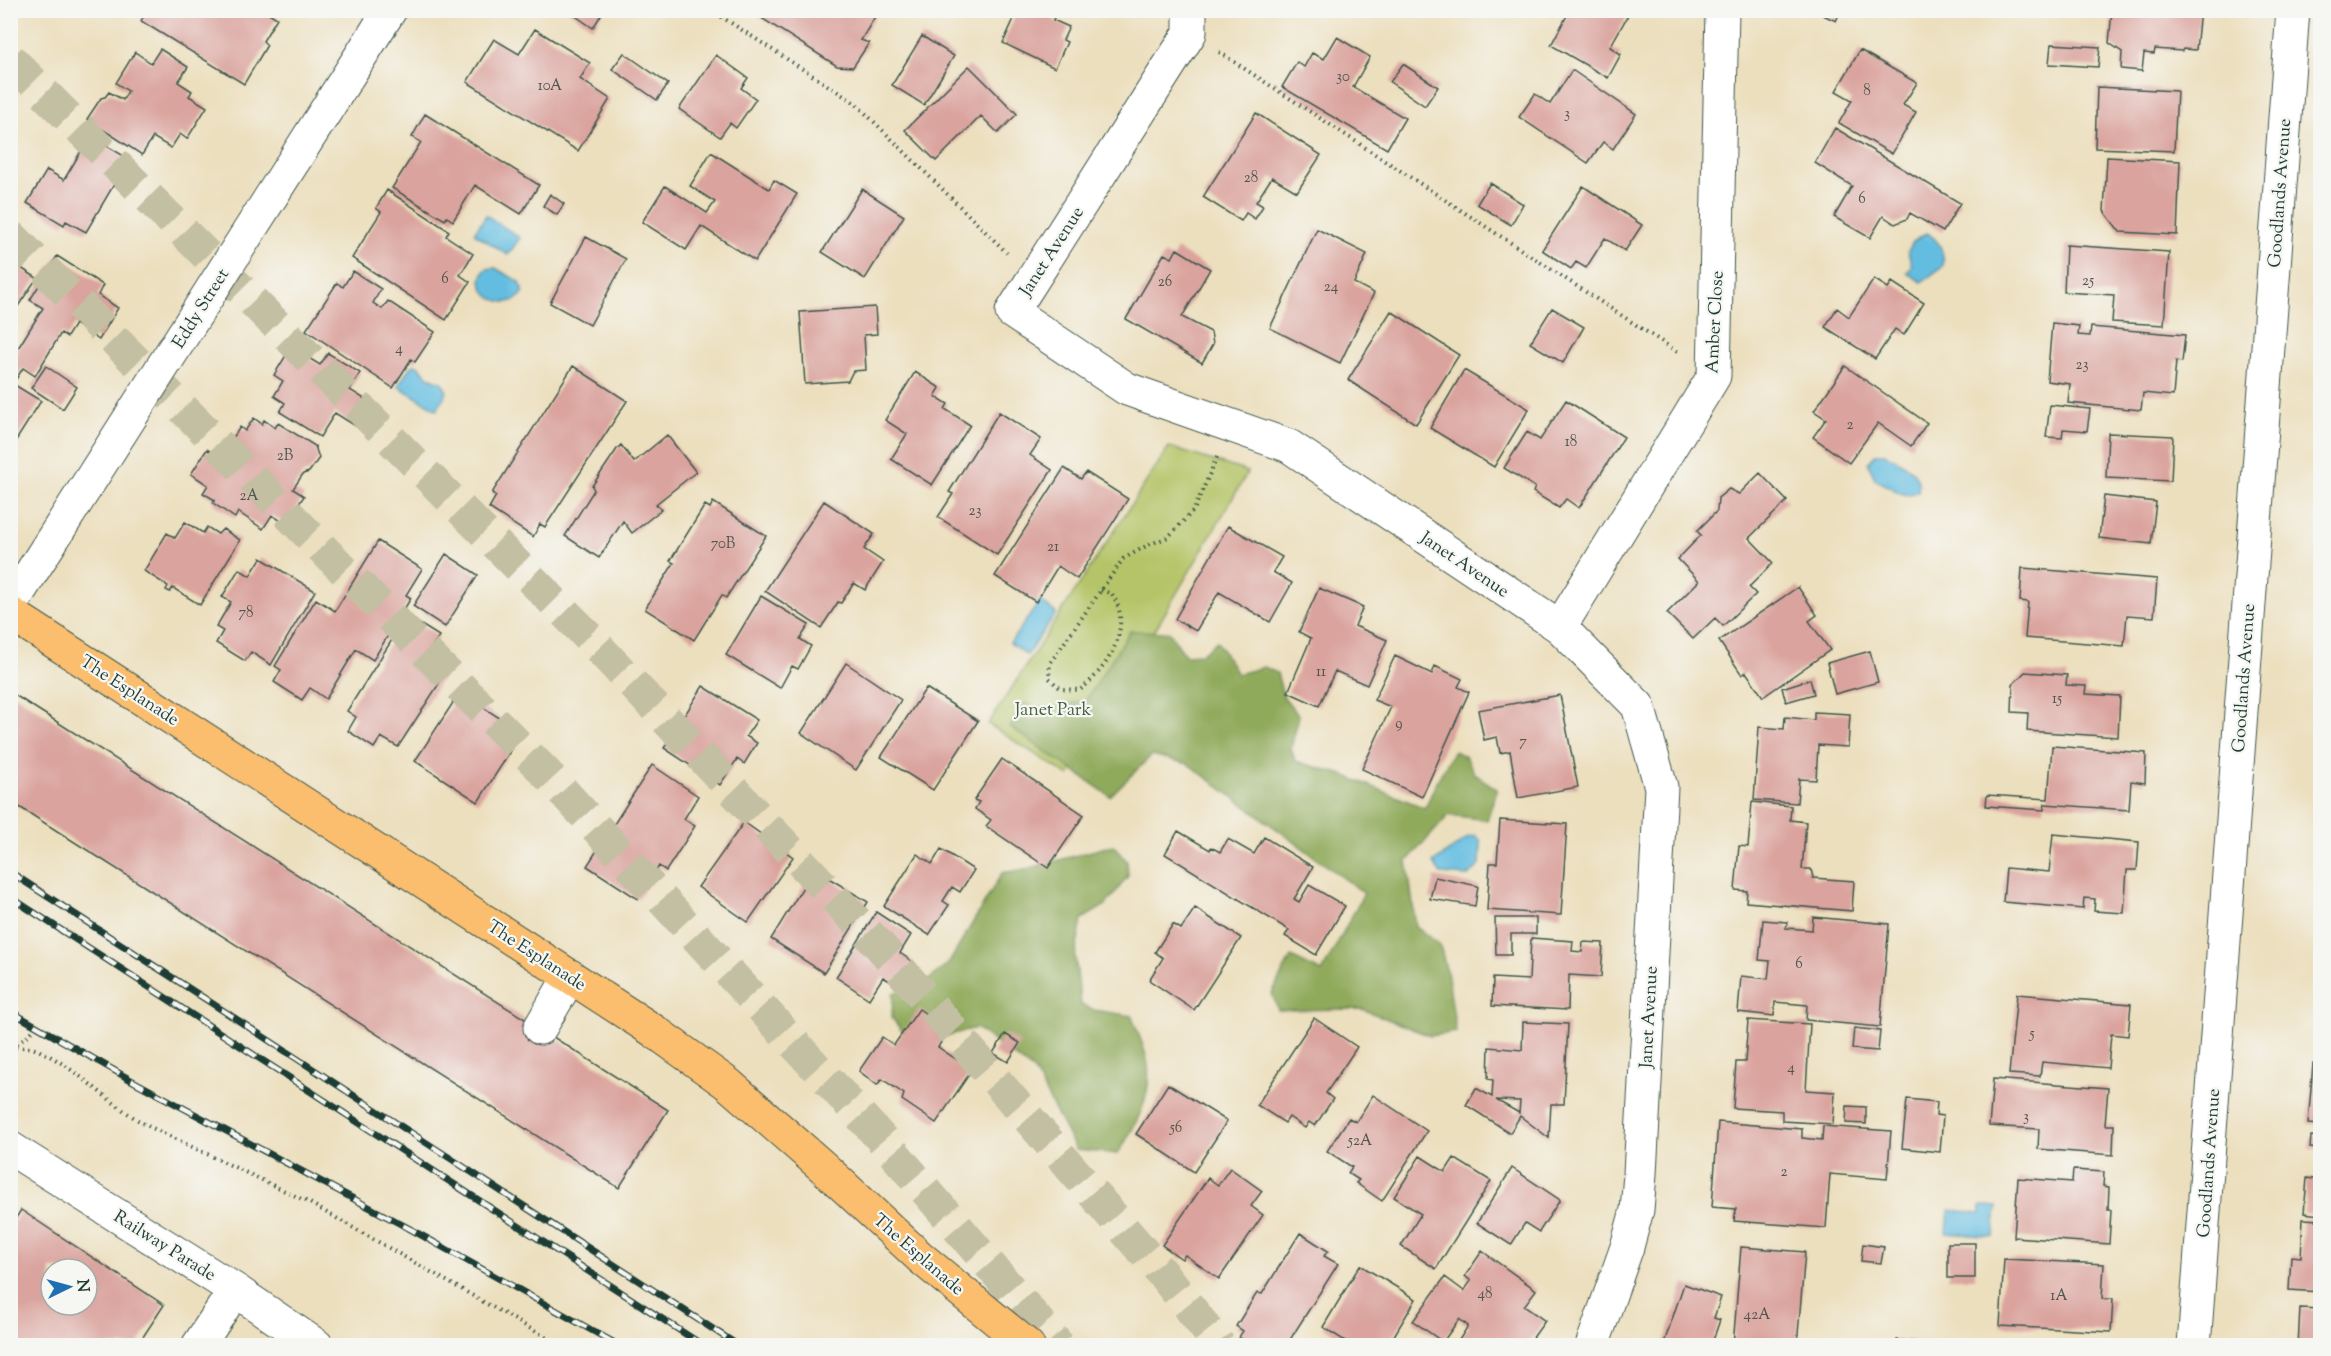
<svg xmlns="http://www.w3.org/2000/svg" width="2331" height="1356" viewBox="0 0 2331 1356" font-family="'Sorts Mill Goudy',serif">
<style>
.green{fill:#b5c467;stroke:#6a804e;stroke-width:1.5}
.forest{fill:#90aa5c;stroke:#587448;stroke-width:1.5}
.water{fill:#63bde1;stroke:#417d8a;stroke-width:1.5}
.building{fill:#daa39d;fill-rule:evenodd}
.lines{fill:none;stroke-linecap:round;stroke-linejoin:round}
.highway-tunnel{stroke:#c3bfa2;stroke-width:33;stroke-dasharray:33 16;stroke-linecap:butt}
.minor-casing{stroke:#3e5549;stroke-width:35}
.major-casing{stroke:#3e5549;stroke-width:35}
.path{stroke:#3e5549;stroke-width:4;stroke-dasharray:1.5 4.5;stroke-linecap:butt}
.minor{stroke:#fff;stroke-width:33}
.major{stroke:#fbbe6e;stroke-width:33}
.rail-casing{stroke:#1f3d34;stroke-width:7}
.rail{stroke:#f6f6f2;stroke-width:4.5;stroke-dasharray:14;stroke-linecap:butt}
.labels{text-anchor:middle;stroke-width:4.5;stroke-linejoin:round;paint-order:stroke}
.number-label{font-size:15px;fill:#4e564e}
.street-label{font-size:18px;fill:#1f3d34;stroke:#f6f6f2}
.park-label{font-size:18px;fill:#445f41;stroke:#f6f6f2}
</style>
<rect width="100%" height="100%" fill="#f6f6f2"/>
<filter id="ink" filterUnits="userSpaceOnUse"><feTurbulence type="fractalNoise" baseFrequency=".0167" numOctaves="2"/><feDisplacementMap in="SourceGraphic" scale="12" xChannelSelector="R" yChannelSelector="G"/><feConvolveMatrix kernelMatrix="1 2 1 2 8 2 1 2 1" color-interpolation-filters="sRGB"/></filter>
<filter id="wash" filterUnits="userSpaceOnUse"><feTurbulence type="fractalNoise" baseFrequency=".008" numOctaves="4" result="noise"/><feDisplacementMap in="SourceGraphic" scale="24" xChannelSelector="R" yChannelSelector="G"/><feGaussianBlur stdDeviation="1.35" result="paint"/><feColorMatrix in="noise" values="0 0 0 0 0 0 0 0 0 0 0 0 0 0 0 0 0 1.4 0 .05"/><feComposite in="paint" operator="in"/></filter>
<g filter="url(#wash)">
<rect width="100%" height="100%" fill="#ecdfbe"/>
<!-- green -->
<path class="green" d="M1169,447L1248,472L1069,776L988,724Z"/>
<!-- forest -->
<path class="forest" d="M1130,631L1169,632L1185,655L1201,654L1217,641L1237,674L1264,667L1277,673L1283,696L1299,716L1291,748L1295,761L1343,775L1425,808L1437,781L1454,751L1466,757L1475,774L1497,789L1487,820L1449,815L1407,861L1416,927L1440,945L1448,977L1456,1032L1430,1036L1362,1009L1278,1010L1272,993L1291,957L1322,972L1364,893L1188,764L1152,755L1110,796L1010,727L1025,703L1048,709L1086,700Z
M1113,845L1127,861L1128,876L1106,905L1082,919L1075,956L1081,1005L1094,1010L1132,1016C1137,1032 1146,1049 1148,1066C1152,1099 1134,1127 1118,1154L1076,1150L1034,1071L976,1028L942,1037L903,1032L892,1018L893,993L925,983L949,963L1002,873L1027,869Z"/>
<!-- water -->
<path class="water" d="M486,215L520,238L508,255L474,233Z
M1927,233C1939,240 1945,252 1943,266L1922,282L1907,273L1912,266L1908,251L1913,242Z
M495,268L520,282L523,293C506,316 468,290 486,269Z
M414,365L419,366L428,377L442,382L447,392L437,410L398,386L410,367Z
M1885,453C1900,463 1922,470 1918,491L1909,495L1900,493L1875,479L1868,463L1876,454Z
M1040,601L1056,613L1027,655L1010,643Z
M1476,836L1481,841L1480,865L1468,876L1441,874L1433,863L1469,837Z
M1982,1206L1997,1207L1994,1237L1947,1233L1949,1210L1981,1213Z"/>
<g id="blocks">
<!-- building -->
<path class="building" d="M147,10H264L277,18L263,41L267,45L244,84L141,21Z
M567,10H604L593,28Z
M749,10H879L861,40L869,43L853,67L837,66Z
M1018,10H1058L1053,20L1069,27L1063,40L1067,42L1055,68L1003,43Z
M1570,10H1631L1610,47L1621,54L1608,78L1551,45Z
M1812,10H1841L1836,21Z
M2112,10H2200L2196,50L2183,49L2182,51L2155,49L2154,54L2144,53L2142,71L2121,69L2122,52L2109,43Z
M535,29L590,63L580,79L610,99L578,151L467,82L494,39L519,54Z
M922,36L954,56L924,105L892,85Z
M1337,37L1370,57L1353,87L1405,118L1387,149L1282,87L1297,62L1304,67L1312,53L1324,59Z
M2051,44L2100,47L2098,67L2049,64Z
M160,49L188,67L178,82L192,91L189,96L207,107L187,139L180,134L171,148L153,137L142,155L87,119L101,98L105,97L109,92L123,100L128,91L116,83L135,52L151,63Z
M1860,50L1917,83L1903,105L1916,112L1892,154L1839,123L1852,100L1836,91Z
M624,53L668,84L657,100L612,69Z
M716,55L748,78L741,88L756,99L736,128L730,123L720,137L679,109Z
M1403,64L1438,87L1425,106L1390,82Z
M969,66L1017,114L998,133L981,116L936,161L905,130Z
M1572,70L1636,114L1613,149L1603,142L1588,163L1519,117L1535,94L1550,104Z
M2097,87L2177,91L2174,151L2095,148Z
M1256,113L1321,155L1297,192L1272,177L1256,202L1263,206L1255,219L1246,213L1241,221L1203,197Z
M425,114L539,185L521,214L475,185L453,221L447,217L445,220L392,188L421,142L412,137Z
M1835,128L1960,203L1943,232L1910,213L1907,219L1895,224L1883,216L1870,238L1834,217L1852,186L1815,163Z
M90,136L129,159L86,232L66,221L64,225L27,203L47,170L64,180Z
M711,152L769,189L774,180L797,194L755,261L701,226L686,250L642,222L665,186L707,213L715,202L690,186Z
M2107,157L2180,161L2177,235L2120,232L2104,211Z
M1490,183L1523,204L1511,225L1477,204Z
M1583,186L1642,225L1625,251L1605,238L1586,268L1576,262L1571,269L1542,250Z
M862,189L904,216L865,279L822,252Z
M387,190L449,231L446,236L473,254L460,275L470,282L446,320L352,258L381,212L376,208Z
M550,194L564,204L557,215L543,206Z
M1317,229L1367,254L1354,283L1374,293L1340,363L1270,328Z
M586,237L626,259L590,325L550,303Z
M2066,245L2169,252L2164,325L2112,322L2114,295L2064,292Z
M1177,249L1210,269L1182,317L1211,332L1213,344L1202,363L1126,319L1164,254L1172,258Z
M57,256L103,285L98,295L118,308L99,340L75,324L67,337L61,333L35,376L23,368L13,384L41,401L10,450V361L43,308L30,300Z
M10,261L37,278L10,318Z
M353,271L381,289L373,303L382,309L388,301L435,332L415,362L411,359L393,388L306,330L337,283L343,287Z
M1874,279L1888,288L1892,282L1924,303L1904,335L1895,329L1875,359L1825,327L1837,308L1849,317Z
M875,307L877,334L864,335L866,370L853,371L848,381L805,384L800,312Z
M1552,308L1584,327L1563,363L1530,343Z
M1391,311L1459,355L1416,424L1348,380Z
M2052,323L2079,326L2078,335L2090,336L2091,327L2185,335L2182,362L2176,361L2173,396L2143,393L2141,410L2068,403L2070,384L2047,381Z
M291,347L320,365L328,353L360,373L350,390L371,403L357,427L335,413L320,437L280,412L285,403L274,396L283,381L274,375Z
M46,366L77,387L63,409L31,388Z
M573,366L627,401L545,527L540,524L533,537L489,508L496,496L492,493Z
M1845,366L1927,423L1911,446L1878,423L1849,463L1813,437L1826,419L1814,411Z
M1464,370L1529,409L1494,467L1430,428Z
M915,372L940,388L935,396L948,404L945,409L970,425L932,485L891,459L907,434L885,420Z
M1566,400L1624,437L1579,508L1566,499L1559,508L1533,492L1535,487L1504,468L1527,432L1540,440Z
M2050,405L2090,409L2087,431L2063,429L2062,438L2046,437Z
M999,412L1041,439L1030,455L1052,470L997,555L938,517L953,494L949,492Z
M254,418L262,424L264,420L275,428L278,423L315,446L319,458L309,472L303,474L293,489L304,496L286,524L272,515L263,529L238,512L235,518L213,503L215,500L203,493L208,485L191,474L207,449L220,458L240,427L245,431Z
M2108,433L2173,436L2171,481L2106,478Z
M667,435L696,472L656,504L661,510L632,533L623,521L599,558L565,536L594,490L592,486L617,449L621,445L634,462Z
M1064,468L1081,479L1086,472L1128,499L1077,579L1058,566L1036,602L995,576Z
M1760,473L1787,501L1749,538L1773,563L1749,587L1756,594L1723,626L1715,618L1693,639L1667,613L1699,581L1678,559L1701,535L1697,531L1717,511L1718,498L1729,489L1739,494Z
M2104,496L2156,502L2151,544L2099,538Z
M824,501L874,534L864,549L883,562L865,590L854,583L841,603L838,602L821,628L765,591Z
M713,502L766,536L726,598L722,595L694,640L645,609L674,563L670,561L705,505L710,508Z
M185,522L203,533L207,527L218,534L223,529L240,540L200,605L173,588L170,592L166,590L168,586L144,571L167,533L175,538Z
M1228,526L1282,557L1273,572L1292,583L1270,622L1219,592L1196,631L1175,619Z
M378,541L422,569L406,595L411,598L373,660L356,649L326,699L310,688L302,700L274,682L281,670L275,666L316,599L335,611Z
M446,554L478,575L445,627L413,606Z
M261,558L315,591L271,665L251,652L245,661L216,643L223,631L216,627L231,602L222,597L239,569L250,576Z
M2022,568L2157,579L2154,617L2127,615L2124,646L2025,638L2028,602L2020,601Z
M1798,587L1817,615L1809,621L1830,650L1763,697L1746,672L1742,675L1719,641Z
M1319,588L1363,607L1355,626L1387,640L1367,685L1335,671L1319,706L1288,692L1311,638L1299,632Z
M761,596L809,625L800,639L811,646L798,669L792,666L780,688L726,655Z
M407,616L439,636L422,662L444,676L398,747L381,737L374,748L348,731L356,717L347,711Z
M1870,651L1878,682L1835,694L1827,663Z
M1395,656L1432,674L1435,666L1462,679L1458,687L1469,692L1422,797L1362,769L1391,707L1374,700Z
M846,663L901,700L856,770L801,733Z
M2025,672L2067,675L2066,685L2086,686L2085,694L2120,696L2118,737L2027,731L2028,713L2012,712L2013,684Z
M1810,679L1814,694L1786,702L1782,688Z
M703,686L757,720L746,736L757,743L744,764L737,759L720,785L664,748Z
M926,688L978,721L933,790L881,757Z
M10,692L668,1110L619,1188L10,801Z
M460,692L522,733L478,802L415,761Z
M1560,695L1578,787L1518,798L1510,751L1500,753L1497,737L1484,740L1478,710Z
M1814,712L1850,714L1848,747L1818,745L1816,780L1799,779L1797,803L1754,800L1759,727L1784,729L1785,717L1814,720Z
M2052,746L2146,753L2145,783L2131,781L2129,810L2045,804L2044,810L1986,806L1987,795L2048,799Z
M1002,759L1084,815L1048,868L986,826L991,820L975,809L979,802L974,800Z
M652,765L698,796L684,819L695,826L666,871L659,866L638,899L587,866Z
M1752,802L1791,806L1790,820L1806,822L1802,869H1811L1813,878L1854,881L1852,911L1746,902L1747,891L1735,890L1739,846L1748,847Z
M1500,820L1567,824L1561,915L1487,910L1490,863H1497Z
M744,822L793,857L748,922L698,887Z
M1178,831L1210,850L1211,847L1220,852L1228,839L1254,854L1264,837L1313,867L1294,899L1299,902L1309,885L1345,906L1316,955L1285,936L1289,930L1165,854Z
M2053,834L2139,842L2137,870H2127L2124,913L2094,911L2095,899L2084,898L2083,909L2003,902L2006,868L2049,872Z
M941,849L974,870L960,892L952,887L943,901L949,905L929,935L884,906L917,854L932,864Z
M814,869L868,902L824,973L771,939Z
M1435,877L1478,886L1475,906L1430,899Z
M1195,908L1241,938L1194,1010L1149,980L1163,958L1155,952L1173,924L1181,929Z
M876,912L911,935L900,953L913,962L898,986L883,977L869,999L836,977Z
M1813,917L1889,924L1880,1027L1806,1020L1807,1005L1775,1002L1774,1016L1738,1012L1741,976L1768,979L1770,961L1759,960L1763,920L1787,922L1786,928L1812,930Z
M1495,918H1536V934H1511V955H1496Z
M1531,938L1573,941L1572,951L1582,952L1583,942L1603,943L1601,977L1569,975L1568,1010L1492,1006L1493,978L1529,980Z
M2017,994L2131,1004L2128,1036L2111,1034L2108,1068L2042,1062L2040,1076L2009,1074Z
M919,1009L949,1030L938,1047L972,1070L936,1123L902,1100L904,1094L882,1079L877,1085L859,1071L882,1037L894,1045Z
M1314,1018L1357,1047L1326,1093L1333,1099L1315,1126L1309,1122L1305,1128L1289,1117L1285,1123L1257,1105Z
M1748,1020L1810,1024L1806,1090L1835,1092L1833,1124L1782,1121V1111L1733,1108L1736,1062H1745Z
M1523,1022L1568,1024L1564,1104H1551L1549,1138L1520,1116L1510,1133L1466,1105L1476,1088L1492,1097L1493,1080L1488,1079L1489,1047L1522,1050ZM1496,1100L1520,1101L1519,1113Z
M1854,1028L1880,1031L1878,1051L1852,1049Z
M1005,1034L1020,1043L1008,1062L993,1053Z
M2313,1064L2320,1065V1125L2308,1124Z
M1993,1079L2108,1088L2105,1125H2114L2113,1155L2038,1149L2039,1129L1989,1126Z
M1168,1084L1227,1121L1194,1172L1136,1134Z
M1373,1095L1427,1131L1382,1201L1356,1183L1359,1180L1348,1173L1352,1167L1327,1151L1349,1118L1356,1122Z
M1907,1099L1937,1102L1936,1115L1943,1116L1940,1152L1902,1148Z
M1847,1106L1866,1107V1124L1846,1123Z
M1718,1122L1802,1129V1138L1822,1140L1823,1126L1891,1131L1887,1179L1830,1174L1826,1228L1734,1221L1736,1209L1712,1207Z
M2311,1136L2320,1137V1149L2310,1148Z
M1420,1156L1445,1172L1454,1158L1491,1181L1436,1269L1401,1246L1421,1214L1394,1197Z
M1230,1168L1262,1191L1251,1206L1263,1215L1219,1279L1185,1255L1182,1259L1162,1245L1208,1178L1218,1185Z
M1512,1168L1560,1200L1539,1232L1525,1223L1511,1245L1477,1223Z
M2073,1170L2104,1172L2103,1186L2109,1187L2108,1210H2111L2109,1244L2014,1237L2018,1178L2072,1182Z
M2307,1178L2320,1180V1215L2304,1213Z
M21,1210L164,1305L137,1346H10V1227ZM51,1269H87V1305H51Z
M2303,1219L2320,1220V1292L2289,1290L2291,1256L2301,1257Z
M1300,1233L1328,1251L1324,1256L1338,1264L1286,1346H1252L1239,1337L1243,1331L1236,1326L1257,1293L1262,1294Z
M1948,1243H1975V1278H1948Z
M1863,1244L1884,1247L1881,1263L1861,1261Z
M1741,1247L1805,1252L1797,1346H1733Z
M1482,1251L1536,1290L1524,1306L1545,1321L1527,1346H1466L1459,1340L1468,1326L1459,1319L1443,1342L1413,1321L1445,1277L1464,1291L1471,1281L1465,1276Z
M2004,1259L2104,1264L2102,1299H2113L2111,1332L2000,1326Z
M1360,1265L1416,1299L1388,1346H1353L1323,1327Z
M1684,1284L1721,1297L1714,1318L1720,1320L1711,1346H1663Z
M2300,1308L2320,1309V1346H2298Z
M1973,1339L2041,1344V1346H1973Z
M1897,1340L1941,1344V1346H1896Z"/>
</g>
</g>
<g filter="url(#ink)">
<use href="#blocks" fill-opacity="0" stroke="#3e5549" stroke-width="1.5"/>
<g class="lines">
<!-- highway-tunnel -->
<path class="highway-tunnel" d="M10,59L579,627L879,945L1165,1277L1220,1346
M10,235L546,773L879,1136L1059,1346"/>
<!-- minor casing -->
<g class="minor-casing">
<path id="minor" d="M1190,10V33L1012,312L1127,389L1289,446L1560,627L1638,706L1661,787L1640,1174L1637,1210L1627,1247L1592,1346
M10,606L390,10
M1560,627L1714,376L1722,10
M540,1028L570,976
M10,1148L235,1290L317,1346
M198,1346L235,1290
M2194,1346L2293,10"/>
</g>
<!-- major casing -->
<g class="major-casing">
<path id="major" d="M10,613L654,1031L728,1084L823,1167L921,1258L1028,1346"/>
</g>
<!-- path -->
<path class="path" d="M711,10L855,103L1007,253
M1219,52L1679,353
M1101,590L1112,594C1134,627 1108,668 1080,690L1061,689L1049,678L1050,663L1123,559L1148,545L1168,537L1194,510L1217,457
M11,1045L25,1038L37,1027
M10,1046C19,1047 30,1047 38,1050C77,1068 108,1103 146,1125L308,1202L561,1346"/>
<!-- minor -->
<use href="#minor" class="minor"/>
<!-- major -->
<use href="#major" class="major"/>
<!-- rail casing -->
<g class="rail-casing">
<path id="rail" d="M10,872L739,1346
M10,897L704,1346
M10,1011L131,1080L412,1230L620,1346"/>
</g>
<!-- rail -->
<use href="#rail" class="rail"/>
</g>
</g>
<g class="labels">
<!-- number labels -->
<g class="number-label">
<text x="1343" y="81">30</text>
<text x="550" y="90">10A</text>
<text x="1867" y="95">8</text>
<text x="1567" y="118">3</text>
<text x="1251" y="182">28</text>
<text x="1862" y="203">6</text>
<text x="445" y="283">6</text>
<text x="2088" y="285">25</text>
<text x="1165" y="286">26</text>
<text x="1331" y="291">24</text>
<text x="399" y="353">4</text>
<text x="2082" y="369">23</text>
<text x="1850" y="429">2</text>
<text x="1571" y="446">18</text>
<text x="285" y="460">2B</text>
<text x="249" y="500">2A</text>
<text x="975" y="515">23</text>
<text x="723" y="548">70B</text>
<text x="1053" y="551">21</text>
<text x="246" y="617">78</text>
<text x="1321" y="676">11</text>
<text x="2057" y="703">15</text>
<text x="1399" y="728">9</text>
<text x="1523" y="746">7</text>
<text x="1799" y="968">6</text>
<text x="2032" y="1038">5</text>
<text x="1791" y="1072">4</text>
<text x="2026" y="1121">3</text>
<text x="1176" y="1132">56</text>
<text x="1360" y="1145">52A</text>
<text x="1784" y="1176">2</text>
<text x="1485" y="1298">48</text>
<text x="2059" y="1300">1A</text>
<text x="1757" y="1319">42A</text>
</g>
<!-- street labels -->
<g class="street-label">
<text transform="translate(2279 193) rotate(-86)" y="6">Goodlands Avenue</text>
<text transform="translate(1051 251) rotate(-57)" y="6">Janet Avenue</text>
<text transform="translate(200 308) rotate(-58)" y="6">Eddy Street</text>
<text transform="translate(1714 322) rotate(-87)" y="6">Amber Close</text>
<text transform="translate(1465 564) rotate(34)" y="6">Janet Avenue</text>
<text transform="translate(2243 678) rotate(-86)" y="6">Goodlands Avenue</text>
<text transform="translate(130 690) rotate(33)" y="6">The Esplanade</text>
<text transform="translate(537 955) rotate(33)" y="6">The Esplanade</text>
<text transform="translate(1648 1017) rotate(-87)" y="6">Janet Avenue</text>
<text transform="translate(2208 1163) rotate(-86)" y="6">Goodlands Avenue</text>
<text transform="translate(165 1245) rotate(32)" y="6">Railway Parade</text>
<text transform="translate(919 1254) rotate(41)" y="6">The Esplanade</text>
</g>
<!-- park labels -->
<g class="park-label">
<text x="1053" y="715">Janet Park</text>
</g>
</g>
<!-- margin -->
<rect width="2331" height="1356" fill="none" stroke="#f6f6f2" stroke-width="36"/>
<!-- north arrow -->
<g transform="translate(69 1287) rotate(85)"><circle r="28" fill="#f6f6f2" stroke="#a0aca6" stroke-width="1.5"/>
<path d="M0-4.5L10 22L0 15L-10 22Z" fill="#1f6fb2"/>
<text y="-9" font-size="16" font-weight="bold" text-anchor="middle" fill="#1f3d34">N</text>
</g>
</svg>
